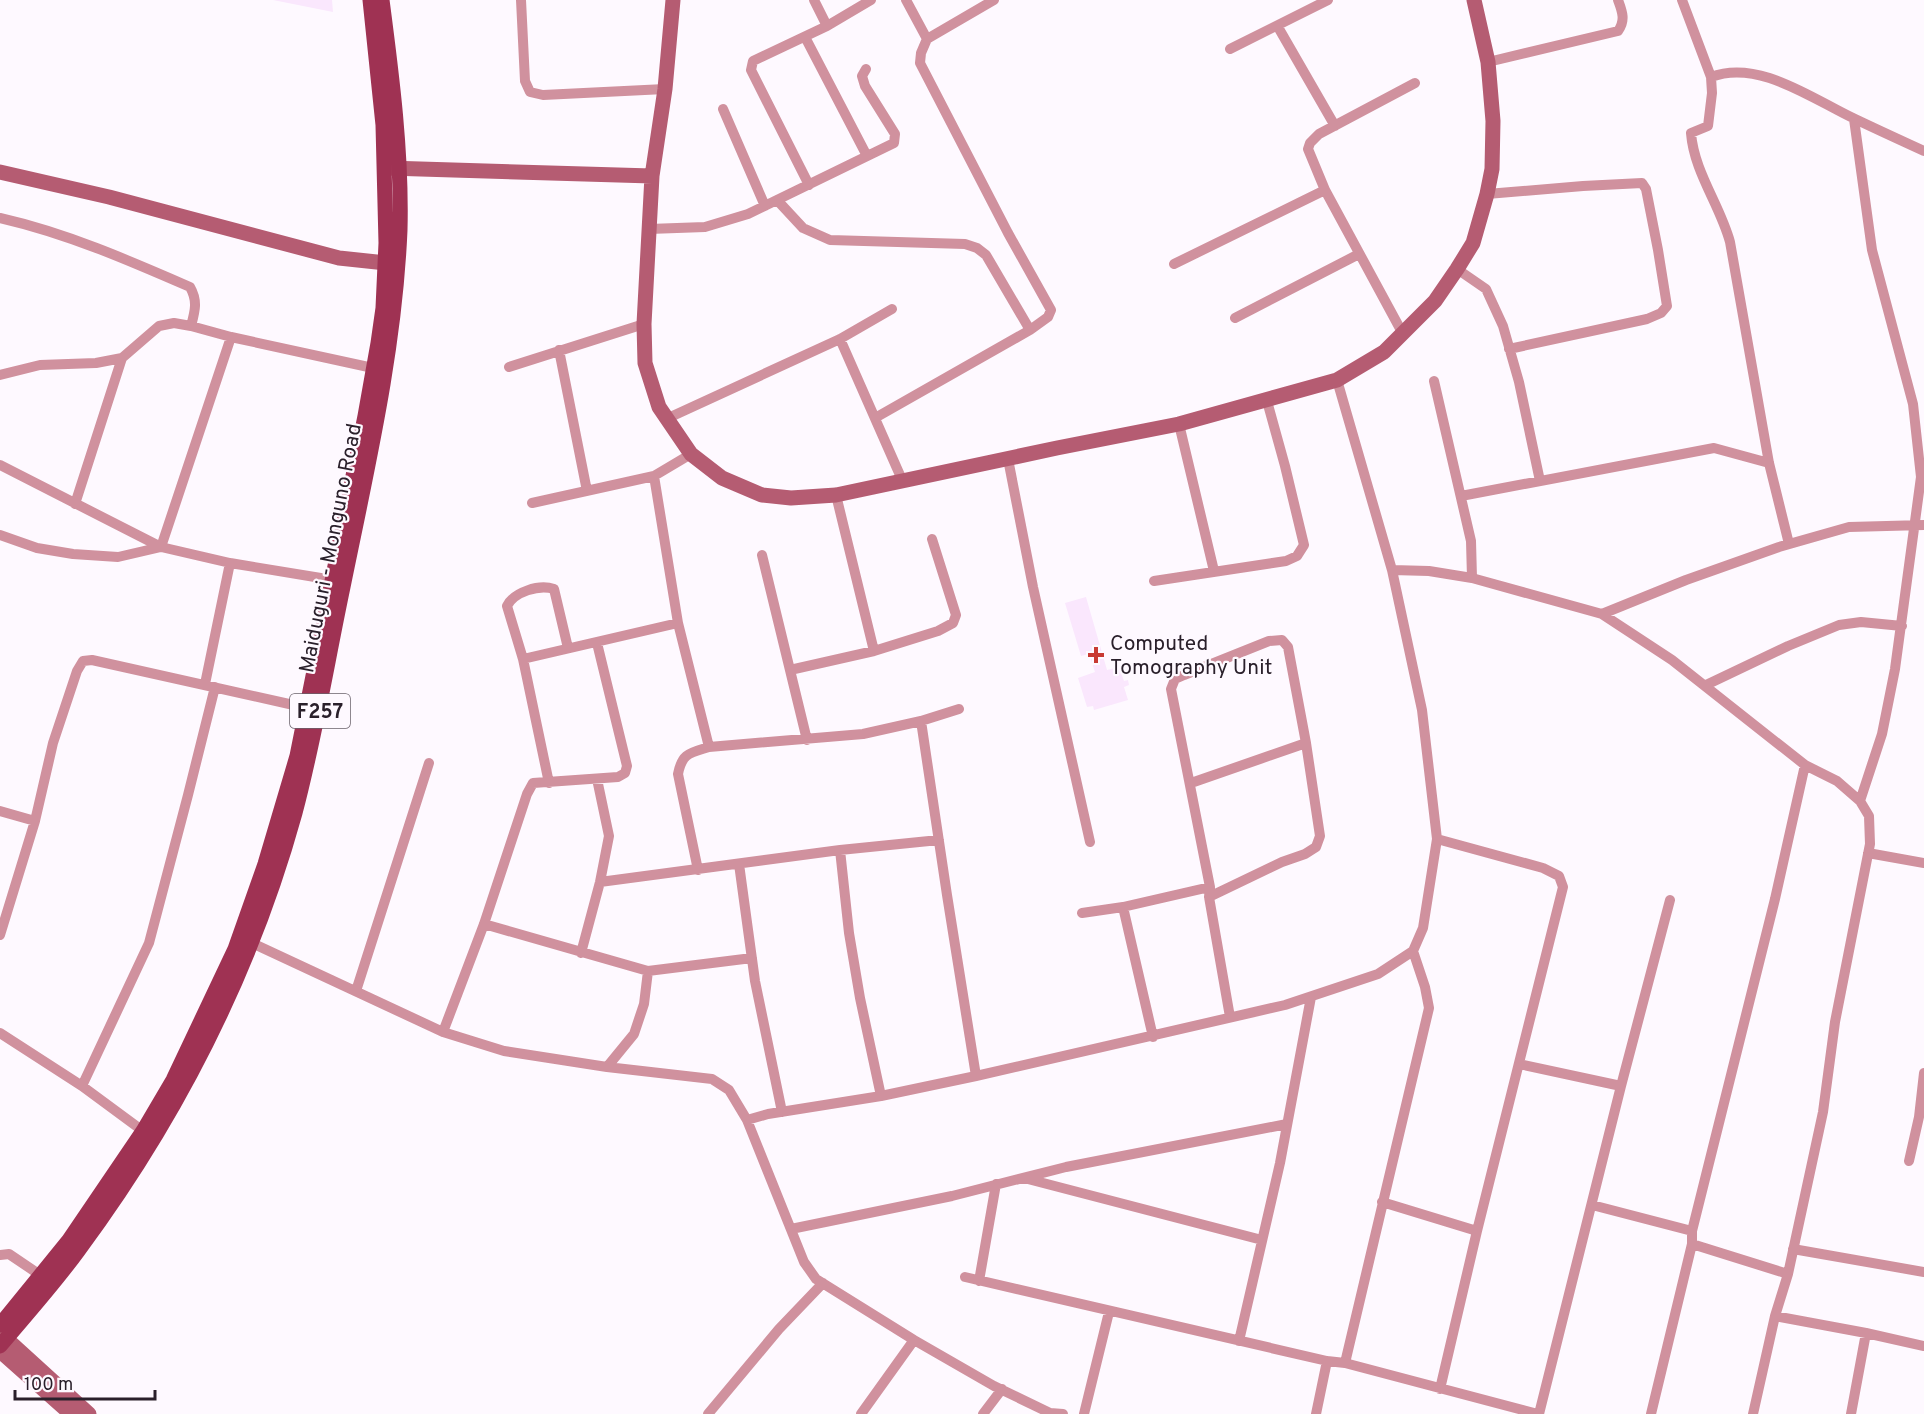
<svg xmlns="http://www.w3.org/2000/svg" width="1924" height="1414" viewBox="0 0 1924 1414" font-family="Overpass,sans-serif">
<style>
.built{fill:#fae7fd}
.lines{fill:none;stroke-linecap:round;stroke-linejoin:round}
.street{stroke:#d0919e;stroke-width:10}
.secondary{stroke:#b55c72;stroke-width:15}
.primary{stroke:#9f3253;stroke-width:15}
.poi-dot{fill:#c83a33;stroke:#fef9ff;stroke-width:2}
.labels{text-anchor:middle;stroke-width:4.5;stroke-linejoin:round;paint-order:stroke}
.shield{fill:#fef9ff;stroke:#6a616b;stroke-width:1.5}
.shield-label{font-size:20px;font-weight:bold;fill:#2a202b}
.street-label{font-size:21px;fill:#2a202b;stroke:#fef9ff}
.poi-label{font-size:21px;fill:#2a202b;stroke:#fef9ff;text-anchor:start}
</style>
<rect width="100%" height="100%" fill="#fef9ff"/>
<!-- built -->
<path class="built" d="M273,0H332L333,12Z
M1086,597L1107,670L1119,667L1124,681L1128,680L1129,685L1124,687L1128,700L1094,710L1093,706L1087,707L1078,678L1095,672L1089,654L1081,656L1065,603Z"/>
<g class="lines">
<!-- street -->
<path class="street" d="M521,0L525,81L530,92L543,95L665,89
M814,0L827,26
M906,0L927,39
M1682,0L1711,77L1712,93L1708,126L1691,133C1694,172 1720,205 1730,242L1769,463L1789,544
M1278,27L1335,126
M805,37L867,156
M1230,49L1328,0
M1488,62L1618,31C1626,20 1622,11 1618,0
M1711,77C1758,59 1811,98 1853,118C1876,129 1900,140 1924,151
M723,109L765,206
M1854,119L1872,250L1913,404L1921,477L1895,669L1882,734L1860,801
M809,185L751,70L753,61L827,26L871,0
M1487,194L1583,186L1642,183L1646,189L1658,250L1667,306L1661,313L1647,319L1509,349
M777,200L803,228L830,240L965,244L977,248L986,255L1030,330
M0,218C66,233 128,260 190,287C198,301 195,311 191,326
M649,229L705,227L748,214L894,143L895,134L865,86L862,76L866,69
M1174,264L1325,190
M1457,269L1486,289L1503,326L1519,382L1540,481
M1235,318L1359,254
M1403,334L1325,190L1308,149L1310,143L1319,134L1415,83
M840,339L903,482
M559,350L587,491
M509,367L644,324
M0,375L40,365L96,363L122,358
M1434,381L1471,541L1472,578
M875,418L1030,330L1048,317L1051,310L1008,233L920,63L921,53L927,39L994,0
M666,419L840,339L892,309
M1179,424L1214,571
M1008,459L1033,587L1090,842
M0,465L161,547L230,563L333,580
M654,476L678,623L709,747
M836,495L874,651
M1461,496L1714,448L1769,463
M532,503L654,476L691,454
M75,504L122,358L159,326L174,323L191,326L231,337L373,368
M0,535L37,548L73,554L118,557L161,547
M161,547L231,337
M762,555L807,740
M1392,570L1429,571L1472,578L1602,614L1672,660L1805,765L1837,781L1860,801L1869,816L1870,844L1835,1022L1823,1112L1788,1274L1775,1316L1753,1414
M1154,581L1286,561L1297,556L1304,545L1285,466L1267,401
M1602,614L1686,580L1779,547L1849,527L1924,525
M523,659L678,623
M790,670L874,651L938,631L953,623L956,615L932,539
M205,684L230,563
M1706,685L1788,646L1839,625L1861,622L1902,626
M921,721L947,895L976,1076
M549,783L523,659L507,606C514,592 539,584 554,589L568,648
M1191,783L1306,743
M0,811L35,821
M1437,839L1543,868L1559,876L1563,887L1477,1231L1440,1389
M840,850L849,933L860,998L881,1096
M1868,853L1924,863
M739,864L755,981L782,1112
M698,870L678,774C682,753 690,753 709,747L863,734L921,721L959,709
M600,882L840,850L939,840
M1209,897L1282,862L1305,854L1316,847L1320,836L1306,743L1288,647L1282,640L1269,641L1184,675L1175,679L1171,689L1210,887L1209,897L1230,1017
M1123,907L1153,1037
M1082,913L1123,907L1210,887
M484,924L648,971L752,958
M0,935L35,821L53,743L77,671L83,661L92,660L307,708
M252,943L443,1032L504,1051L607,1067L712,1079L729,1090L747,1120L804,1262L816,1279L914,1340L994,1386L1050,1413L1063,1414
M581,953L600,882L609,836L597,779
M356,991L429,763
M443,1032L484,924L527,794L533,783L618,777L625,773L627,766L597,643
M0,1033L82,1086L143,1131
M1519,1064L1621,1086
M607,1067L634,1034L644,1004L648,971
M82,1086L149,943L188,795L215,687
M747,1120L768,1114L881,1096L976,1076L1285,1005L1378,974L1413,951L1423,928L1437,839L1422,710L1392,570L1337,380
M1909,1161L1919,1117L1924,1073
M1024,1178L1262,1240
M1382,1202L1477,1231
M1592,1205L1692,1231
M791,1229L952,1196L1066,1167L1287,1124
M1692,1244L1788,1274
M1793,1249L1924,1272
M0,1255L9,1254L40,1275
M965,1277L1327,1361L1345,1363L1538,1414
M979,1281L996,1184
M1775,1316L1866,1333L1924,1346
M1239,1341L1280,1163L1311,997
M1345,1363L1429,1008L1425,987L1413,951
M708,1414L779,1329L823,1283
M861,1414L914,1340
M983,1414L1002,1389
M1084,1414L1109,1312
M1316,1414L1327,1361
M1539,1414L1621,1086L1670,900
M1651,1414L1692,1244V1231L1775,899L1805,765
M1851,1414L1866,1333"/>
<!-- secondary -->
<path class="secondary" d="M673,0L665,89L652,176L644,324L645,363L659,407L691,454L722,478L762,495L791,498L836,495L1057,448L1179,424L1337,380L1384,352L1435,301L1457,269L1473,243L1487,194L1492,169L1493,121L1488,62L1474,0
M388,168L652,176
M0,172L109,197L339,258L386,263
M0,1333L89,1414
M0,1351L71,1414"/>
<!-- primary -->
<path class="primary" d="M0,1325L69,1240L143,1131L173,1080L235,949L265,864L297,756L365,416L378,343L383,308L386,243L383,125L370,0
M0,1346C26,1315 54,1284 78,1251C176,1119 251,972 295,813C315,738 327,663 343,587C367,469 395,351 400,230C402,154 392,76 382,0"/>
</g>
<!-- markers -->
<path class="poi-dot" d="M1093 646h6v6h6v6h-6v6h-6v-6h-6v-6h6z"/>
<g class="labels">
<!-- shield labels -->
<rect class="shield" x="290" y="694" width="60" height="34" rx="4.5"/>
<g class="shield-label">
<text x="320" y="718">F257</text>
</g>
<!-- street labels -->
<g class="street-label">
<text transform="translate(330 548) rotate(-79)" y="7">Maiduguri - Monguno Road</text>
</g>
<!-- poi labels -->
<g class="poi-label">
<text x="1110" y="650">Computed<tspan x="1110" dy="24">Tomography Unit</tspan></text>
</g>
</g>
<!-- scale -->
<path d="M15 1390v9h140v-9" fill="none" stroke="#2a202b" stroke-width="3"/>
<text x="24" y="1390" font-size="18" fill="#2a202b" stroke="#fef9ff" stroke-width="4.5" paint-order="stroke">100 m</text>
</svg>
